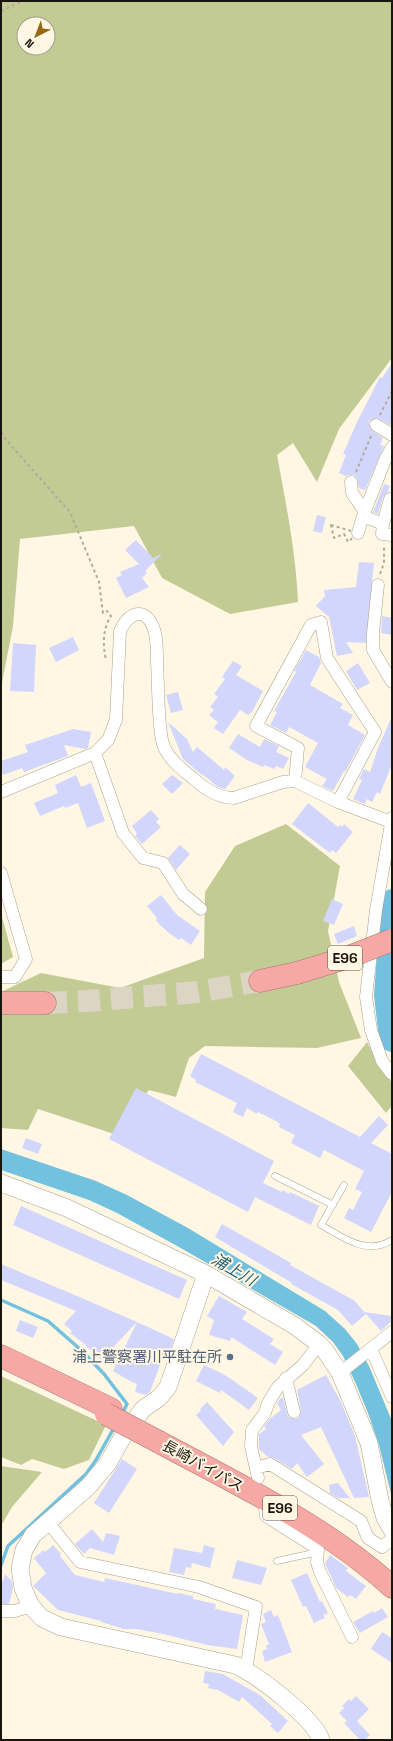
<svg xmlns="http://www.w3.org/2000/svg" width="393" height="1741" viewBox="0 0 393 1741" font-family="'Space Grotesk','Noto Sans JP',sans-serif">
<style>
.green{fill:#c3cb95;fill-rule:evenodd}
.water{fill:#72c1df}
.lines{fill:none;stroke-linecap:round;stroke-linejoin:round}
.stream{stroke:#72c1df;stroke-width:3.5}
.river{stroke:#72c1df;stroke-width:22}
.building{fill:#d2d5fc}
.highway-tunnel{stroke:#dcd5c4;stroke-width:22;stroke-dasharray:22 11;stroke-linecap:butt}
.lane-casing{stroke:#aaa18b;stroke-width:7}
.street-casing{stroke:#aaa18b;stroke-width:13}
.secondary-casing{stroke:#aaa18b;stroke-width:18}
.highway-casing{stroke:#a8756f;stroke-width:23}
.path{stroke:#b1ab9b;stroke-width:2;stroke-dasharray:3 3;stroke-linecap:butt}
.lane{stroke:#fff;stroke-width:6}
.street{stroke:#fff;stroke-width:12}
.secondary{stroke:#fff;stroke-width:17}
.highway{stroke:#f6a8a4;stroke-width:22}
.highway-bridge-casing{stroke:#a8756f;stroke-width:23;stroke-linecap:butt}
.highway-bridge{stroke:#f6a8a4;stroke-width:22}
.service-dot{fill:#5c6f8a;stroke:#fff7e4;stroke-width:1.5}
.labels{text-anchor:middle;stroke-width:4;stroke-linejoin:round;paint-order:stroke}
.shield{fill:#fff7e4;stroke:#5d594d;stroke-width:1}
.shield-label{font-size:14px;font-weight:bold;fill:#18150c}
.service-label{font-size:15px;fill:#4e5e75;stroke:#fff7e4;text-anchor:end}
.street-label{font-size:15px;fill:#18150c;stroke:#fff7e4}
.water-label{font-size:16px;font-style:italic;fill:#205e74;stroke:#fff7e4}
</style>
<rect width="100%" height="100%" fill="#fff7e4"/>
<!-- green -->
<path class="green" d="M1,1H392V358L339,429L317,482L293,443L277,455C286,504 296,553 298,602L230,614L162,578L134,526L20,539L13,626L1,688ZM24,24H48V48H24Z
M286,824L340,866L328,931L339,982L361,1038L317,1048L205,1046L189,1058L176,1097L149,1090L114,1134L38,1109L28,1130L1,1128V992L41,973L120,988L204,958L205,892L235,846Z
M1,913L13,957L1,964Z
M367,1042L380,1067L392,1083V1106L386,1113L348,1066Z
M1,1376L106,1425L89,1460L64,1469L32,1459L21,1465L1,1457Z
M1,1466L42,1472L12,1507L1,1526Z"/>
<!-- water -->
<path class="water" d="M1,1149L96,1181L127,1195L188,1228L325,1311L345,1329L357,1344L369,1366L392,1421V1498L379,1445L368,1413L356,1384L343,1356L333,1342L316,1326L179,1247L117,1213L89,1200L1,1170Z"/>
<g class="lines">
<!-- stream -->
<path class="stream" d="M1,1300L48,1321L81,1350L104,1374L127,1404L122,1414
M1,1565L8,1546L86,1474L96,1460L115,1426"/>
<!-- river -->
<path class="river" d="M392,900L385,995L390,1038L392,1041"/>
</g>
<!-- building -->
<path class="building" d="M392,363V426L377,418L369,421L370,429L383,438L380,445L384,446L365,490L359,488L357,478L354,475H350L346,476L339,473L346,455L343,454L357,422L380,377L382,378Z
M384,484L390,486L388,492L383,497L378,514L373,512Z
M317,515L326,517L322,533L313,531Z
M136,540L153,558L161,554V555L145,571L147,573L142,578L149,587L126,598L116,578L122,575L120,572L139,564L125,550Z
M359,562L374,563L366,643L346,642L353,653L337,656L329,617L316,606L325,596L324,590L356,587Z
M382,616L392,618V635L381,633Z
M73,637L79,650L56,662L49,648Z
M13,643L36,645L34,692L10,691Z
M306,650L319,657L321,663L310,685L343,704L340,708L353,715L348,725L365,735L345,772L344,771L333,791L322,786L327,779L305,767L318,743L289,727L286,733L270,725L277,712L274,711L296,672L294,671Z
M233,661L242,666L236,675L263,691L252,712L248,715L240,710L223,734L214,728L218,722L209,715L214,710L210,707L218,697L214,694L225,679L222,677Z
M358,663L370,683L357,690L346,671Z
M178,692L183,710L171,713L166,695Z
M392,716V764L380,794L377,792L372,802L367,799L365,804L353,799L362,780L359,779L364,769L370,772L378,748Z
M168,722L187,739L193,752L197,747L224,770L225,767L235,776L225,789L218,787L201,773L203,776L183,759Z
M73,729L91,732L88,748L85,749L64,745L68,756L24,772L22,768L3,775L1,761L28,752L25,745Z
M238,734L260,747L264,739L279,746L276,752L289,758L283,769L276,766L274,769L264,765L263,767L247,760L229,748Z
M76,775L81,787L91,783L105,821L87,828L78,803L65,808L64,806L40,816L34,803L58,793L55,785Z
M172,775L183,783L172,794L162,784Z
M308,803L338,827L340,825L342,827L344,824L353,832L336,853L332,850L330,853L292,824Z
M151,810L159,819L156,822L161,827L142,844L135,836L137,834L132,826Z
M180,845L190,854L176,870L168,858Z
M161,895L177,915L200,931L191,945L181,938L179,940L169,933L159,924L156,920L157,918L147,906Z
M332,899L343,904L334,925L323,921Z
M354,926L357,936L338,944L334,934Z
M201,1054L360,1137L379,1116L388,1125L371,1143L392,1154V1192L371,1232L344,1218L349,1208L353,1210L362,1192L355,1189L364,1171L324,1150L320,1158L291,1143L295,1135L279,1127L280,1124L276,1121L258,1112L257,1114L247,1108L243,1117L233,1112L237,1103L195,1082L196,1080L190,1076Z
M136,1088L274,1161L263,1183L282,1192L283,1190L289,1194L290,1192L319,1206L311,1225L255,1197L248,1212L109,1139Z
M26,1138L42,1144L38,1154L22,1148Z
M21,1206L187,1280L179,1299L13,1225Z
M222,1224L291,1263L290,1265L355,1301L364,1312L392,1316V1321L381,1331L366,1314L352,1326L338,1310L291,1284L292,1283L215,1237Z
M1,1264L77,1296L137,1322L101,1360L82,1342L70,1333L72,1331L64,1324L76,1311L1,1280Z
M219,1296L247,1312L242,1319L274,1339L270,1344L283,1352L275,1365L231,1337L230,1341L209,1335L214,1320L207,1316Z
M20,1320L38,1327L33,1338L16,1331Z
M137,1322L174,1339L169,1353L165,1351L150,1392L145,1395L135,1392L137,1384L130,1381L113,1371Z
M204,1365L225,1375L258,1398L249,1410L221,1390L220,1393L196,1381Z
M326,1375L340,1400L355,1436L369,1497L354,1498L321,1427L301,1435L324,1464L307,1477L297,1463L292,1469L274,1458L268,1457L259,1449V1434L266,1429L264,1426L270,1419L281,1410L277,1403L280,1399L283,1397L288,1417L296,1419L299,1417L301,1411L297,1390Z
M207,1402L234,1432L223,1446L196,1415L201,1411L200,1409Z
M122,1459L137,1469L109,1513L94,1503Z
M338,1483L350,1498H338L330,1493L329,1485Z
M92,1529L103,1542L106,1533L120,1536L114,1555L90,1548L84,1554L75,1544Z
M53,1545L61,1554L60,1556L75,1575L104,1582L105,1578L178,1594V1593L193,1596V1599L216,1604L215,1609L243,1615L237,1649L207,1645L163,1634L136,1629H124L101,1622V1621L58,1610L33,1586L46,1573L34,1558L44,1550L45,1552Z
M204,1545L215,1548L210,1568L192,1563L191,1568L186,1567L184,1575L169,1572L174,1548L202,1553Z
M330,1555L348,1568L346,1571L366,1586L356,1599L350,1595L348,1597L336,1588L325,1563Z
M237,1560L267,1568L261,1585L232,1578Z
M307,1573L320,1602L322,1601L328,1613L323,1615L325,1618L314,1623L306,1606L303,1607L291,1580Z
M5,1574L12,1581L13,1588L9,1604H1V1587Z
M382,1608L388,1617L360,1633L353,1622L373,1611L374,1613Z
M271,1610L274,1617L278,1615L292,1652L265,1662L262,1651L267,1649L266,1646L269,1644L261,1624L266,1622L263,1614Z
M382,1632L392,1638V1663L371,1649Z
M205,1671L223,1674L260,1695L288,1721L278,1733L270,1726L272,1724L242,1697L239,1702L218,1690L208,1688L209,1684L203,1683Z
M356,1696L369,1709L357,1721L370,1735L365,1740H360L344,1723L347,1721L339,1713L344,1708L342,1706L349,1699L351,1701Z"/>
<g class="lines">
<!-- highway-tunnel -->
<path class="highway-tunnel" d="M45,1003L87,1001L197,992L260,981"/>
<!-- lane casing -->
<g class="lane-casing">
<path id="lane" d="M275,1176L333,1205
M344,1185L321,1225C344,1238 367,1256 392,1240
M277,1561L318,1552"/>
</g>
<!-- street casing -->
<g class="street-casing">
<path id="street" d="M376,425L392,435
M392,447L385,460L363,516L383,524L382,534L392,535
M351,482L352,493L365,512
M383,524L390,499
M358,533L363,516
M378,585L373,633V650L392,682
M95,753L123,833L143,858L163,863L183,894L201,909
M295,781L298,748L256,726L311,625L321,622L327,658L375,732L338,802
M1,792L95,753L108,740L116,720L120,631C131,608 149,608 155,633C157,642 157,652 157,661C158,682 158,703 160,725C161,734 161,743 166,751C173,763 184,771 194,779C205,789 219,798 234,798L283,782L295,781L338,802L391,822
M392,818L376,910L366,997L371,1030L382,1061L392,1074
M1,873L26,959L15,977H1
M371,1349L392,1397
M340,1373L392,1332
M286,1378L294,1412
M256,1468L270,1464L361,1521L368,1538L382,1547L392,1539
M258,1478L251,1446L252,1430L265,1413L268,1403L278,1387L303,1365L319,1344
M265,1508L266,1516L318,1549L317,1562L320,1572L352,1637
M47,1521L80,1562L199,1587L256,1607L246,1670
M1,1611H15L31,1606"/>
</g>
<!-- secondary casing -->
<g class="secondary-casing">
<path id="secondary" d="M1,1183L67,1208L206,1274L295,1326L319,1344L324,1349L340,1373L369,1443L380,1500L385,1518L392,1530
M206,1274L168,1387L159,1398L143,1409L122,1438L108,1463L88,1487L33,1535L24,1550L20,1568L23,1588L31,1606L42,1618L61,1627L235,1665C256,1674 314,1718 321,1740"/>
</g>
<!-- highway casing -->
<g class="highway-casing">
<path id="highway" d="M260,981L297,973
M1,1003H45
M1,1356L111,1409
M159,1442C239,1485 324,1525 392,1587"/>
</g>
<!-- path -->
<path class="path" d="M1,11L23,1
M380,415L392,391
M1,432L7,441L70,512L99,582L103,613L107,611L111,616C102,630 103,645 106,661
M356,472L371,436
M331,525L358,533L348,542L344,534L334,538Z
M380,574L384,563V545"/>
<!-- lane -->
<use href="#lane" class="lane"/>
<!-- street -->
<use href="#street" class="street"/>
<!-- secondary -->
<use href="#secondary" class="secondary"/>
<!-- highway -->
<use href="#highway" class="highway"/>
<!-- highway-bridge casing -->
<g class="highway-bridge-casing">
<path id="highway-bridge" d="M297,973L346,958L392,940
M106,1414L159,1442"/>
</g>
<!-- highway-bridge -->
<use href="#highway-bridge" class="highway-bridge"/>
</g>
<!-- markers -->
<circle class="service-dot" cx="230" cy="1357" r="4"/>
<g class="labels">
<!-- shield labels -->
<g class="shield">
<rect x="328" y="946" width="34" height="24" rx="3"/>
<rect x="263" y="1496" width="34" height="24" rx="3"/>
</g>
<g class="shield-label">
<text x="345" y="963">E96</text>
<text x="280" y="1513">E96</text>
</g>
<!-- service labels -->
<g class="service-label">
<text x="222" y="1362">浦上警察署川平駐在所</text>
</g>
<!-- street labels -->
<g class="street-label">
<text transform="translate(203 1466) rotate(29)" y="5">長崎バイパス</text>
</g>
<!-- water labels -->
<g class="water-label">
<text transform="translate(234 1269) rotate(30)" y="6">浦上川</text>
</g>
</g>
<!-- border -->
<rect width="393" height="1741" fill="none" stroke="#18150c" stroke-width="4"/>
<!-- north arrow -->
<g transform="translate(36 36) rotate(222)"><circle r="19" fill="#fff7e4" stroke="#a39d8e"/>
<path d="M0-3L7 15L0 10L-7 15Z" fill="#966816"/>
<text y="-6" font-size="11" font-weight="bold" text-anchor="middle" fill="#18150c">N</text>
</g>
</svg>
